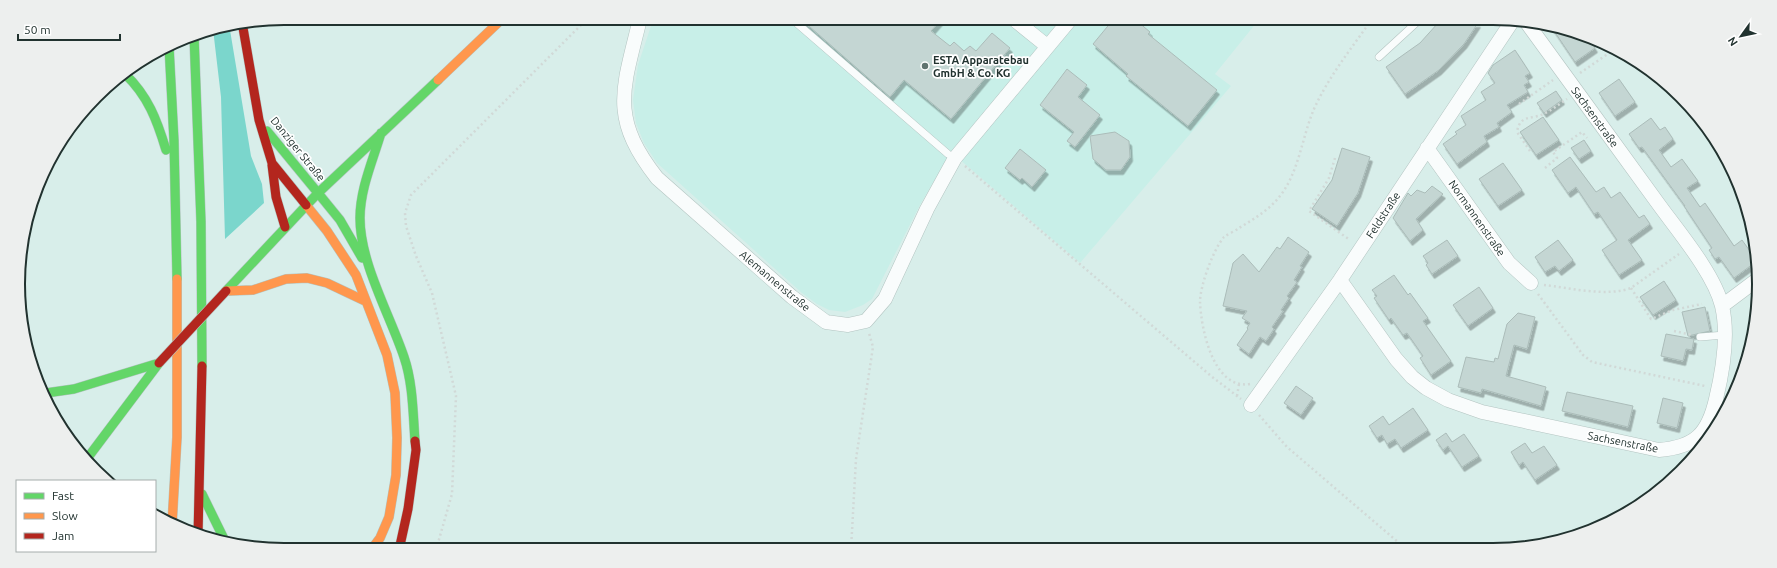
<svg xmlns="http://www.w3.org/2000/svg" width="1777" height="568" viewBox="0 0 1777 568" font-family="Ubuntu,sans-serif">
<style>
.built{fill:#c8efe8}
.forest{fill:#7bd6cc}
.building{fill:#c4d6d3;stroke:#abbcb9;filter:url(#shadow)}
.lines{fill:none;stroke-linecap:round;stroke-linejoin:round}
.lane-casing{stroke:#b3c4c1;stroke-width:8}
.street-casing{stroke:#b3c4c1;stroke-width:15}
.fast-casing{stroke:#b3c4c1;stroke-width:10}
.slow-casing{stroke:#b3c4c1;stroke-width:10}
.jam-casing{stroke:#b3c4c1;stroke-width:10}
.path{stroke:#d1d9d7;stroke-width:2.5;stroke-dasharray:2 3;stroke-linecap:butt}
.lane{stroke:#f9fcfc;stroke-width:7}
.street{stroke:#f9fcfc;stroke-width:14}
.fast{stroke:#63d668;stroke-width:9}
.slow{stroke:#ff974d;stroke-width:9}
.jam{stroke:#b3261e;stroke-width:9}
.jam-bridge-casing{stroke:#b3c4c1;stroke-width:10;stroke-linecap:butt}
.jam-bridge{stroke:#b3261e;stroke-width:9}
.poi-dot{fill:#617470;stroke:#fff;stroke-width:1.5}
.labels{text-anchor:middle;stroke-width:3.5;stroke-linejoin:round;paint-order:stroke}
.poi-label{font-size:11px;font-weight:bold;fill:#21322f;stroke:#fff;text-anchor:start}
.street-label{font-size:11px;fill:#21322f;stroke:#fff}
.rim{fill:none;stroke:#21322f;stroke-width:2}
</style>
<defs>
<filter id="shadow"><feDropShadow dx="2.5" dy="4.5" stdDeviation="0" flood-color="#0004"/></filter>
</defs>
<rect width="100%" height="100%" fill="#d8eeea"/>
<!-- built -->
<path class="built" d="M653,20L1257,22L1215,74L1231,86L1080,263L951,152L920,205L872,299L863,305L845,312L829,310L817,304L802,293L657,163L644,143L636,123L633,100L638,65Z"/>
<!-- forest -->
<path class="forest" d="M229,24L251,156L262,184L264,203L225,239L221,97L213,29Z"/>
<!-- building -->
<path class="building" d="M802,20L940,21L931,31L950,46L954,42L964,51L970,46L976,51L992,33L1010,48L951,119L904,80L890,97Z
M1112,21H1137L1150,32L1148,34L1217,90L1188,126L1126,76L1128,74L1093,44Z
M1438,23H1478L1464,44L1439,70L1405,94L1386,67L1420,43Z
M1550,25L1587,36L1595,48L1575,62Z
M1515,50L1530,73L1525,76L1529,82L1524,85L1528,92L1507,105L1512,112L1497,123L1499,127L1484,136L1487,142L1457,164L1443,144L1457,134L1455,132L1466,125L1461,116L1486,100L1481,92L1495,83L1488,73L1493,65Z
M1067,69L1087,85L1078,97L1100,115L1075,147L1067,141L1074,132L1040,105Z
M1619,79L1635,102L1615,116L1599,93Z
M1556,91L1562,100L1544,113L1537,103Z
M1543,117L1559,140L1536,155L1520,132Z
M1651,118L1660,130L1665,127L1673,139L1659,150L1671,167L1682,159L1698,181L1687,188L1700,207L1705,203L1734,246L1742,240L1757,261L1734,278L1719,257L1715,259L1709,250L1712,248L1684,206H1685L1642,147L1639,148L1629,134Z
M1115,132L1129,141L1130,157L1121,170H1106L1093,159L1090,136Z
M1584,140L1591,151L1579,159L1571,148Z
M1342,148L1370,157L1358,193L1337,226L1312,209L1332,180Z
M1020,149L1046,170L1032,187L1022,178L1020,180L1005,168Z
M1570,157L1596,192L1604,187L1611,198L1620,192L1639,218L1644,215L1650,224L1628,240L1642,260L1619,275L1602,250L1617,240L1598,212L1594,214L1576,187L1568,193L1552,170Z
M1503,163L1522,190L1498,206L1479,179Z
M1432,186L1443,194L1416,219L1423,230L1410,241L1393,218L1408,193L1411,196L1417,190L1425,193Z
M1288,237L1309,252L1300,266L1302,267L1294,280L1297,282L1287,296L1289,298L1281,310L1283,311L1272,327L1274,329L1266,341L1260,337L1249,354L1237,345L1248,329L1247,328L1250,323L1242,318L1247,311L1223,306L1233,263L1243,254L1259,272L1277,247L1280,249Z
M1447,240L1458,256L1432,274L1426,265L1428,263L1423,256Z
M1558,240L1573,260L1559,271L1555,266L1545,272L1535,257Z
M1394,275L1408,295L1410,293L1428,318L1423,321L1451,361L1431,375L1420,358L1423,356L1407,333L1403,335L1391,318L1389,320L1374,298L1377,296L1372,290Z
M1664,281L1676,300L1653,315L1640,297Z
M1479,287L1493,308L1468,326L1453,305Z
M1705,307L1710,331L1688,336L1682,312Z
M1518,313L1535,317L1527,349L1514,345L1506,376L1546,387L1541,406L1482,389L1481,393L1458,387L1466,357L1494,362L1495,358L1498,359L1507,324Z
M1666,334L1694,339L1692,350L1686,349L1683,361L1661,356Z
M1296,386L1313,398L1301,415L1284,403Z
M1567,392L1633,406L1628,427L1562,411Z
M1663,398L1683,403L1677,428L1657,423Z
M1413,408L1428,430L1401,448L1395,439L1387,444L1382,435L1377,438L1369,426L1383,416L1389,425Z
M1446,433L1452,442L1464,434L1479,456L1462,467L1448,446L1443,450L1436,440Z
M1525,443L1532,453L1544,446L1557,465L1535,480L1523,462L1519,465L1511,452Z"/>
<g class="lines">
<!-- lane casing -->
<g class="lane-casing">
<path id="lane" d="M793,20L948,154L955,158
M1379,57L1416,23
M1700,337L1725,335"/>
</g>
<!-- street casing -->
<g class="street-casing">
<path id="street" d="M640,19C623,89 609,117 657,178L792,297L826,322L848,325L866,321L885,299L927,209L955,158L1069,21
M1016,21L1047,46
M1427,148L1509,263L1531,283
M1340,280L1396,359L1412,377L1426,388L1448,400L1482,412L1659,450C1695,447 1708,434 1716,399C1723,370 1729,336 1722,306C1714,273 1677,230 1657,202C1614,142 1570,83 1527,23
M1722,306L1758,279
M1251,405L1340,280L1511,23"/>
</g>
<!-- fast casing -->
<g class="fast-casing">
<path id="fast" d="M194,35L201,222L202,366
M169,46L174,141L177,279
M125,74C148,96 157,120 166,150
M267,131L318,193
M381,133C373,160 360,189 360,218C360,263 390,315 404,357C413,383 413,414 415,441
M318,193L340,220L362,258
M226,291L318,193L438,80
M46,393L74,389L159,363
M86,460L159,363
M202,494L226,543"/>
</g>
<!-- slow casing -->
<g class="slow-casing">
<path id="slow" d="M438,80L502,19
M306,205L327,231L356,275L387,355L395,393L397,438L396,475L389,517L380,538L371,550
M226,291L253,290L286,279L307,278L327,283L365,301
M172,525L177,437V279"/>
</g>
<!-- jam casing -->
<g class="jam-casing">
<path id="jam" d="M242,22L259,120L272,163L306,205
M272,165L276,197L285,227
M198,535L202,366
M399,550L408,509L416,450L415,441"/>
</g>
<!-- path -->
<path class="path" d="M1580,73L1615,49
M1519,104L1553,80
M1530,151L1517,132C1520,114 1531,120 1543,114C1551,111 1559,104 1567,99
M1335,158L1329,178L1309,211L1350,240
M965,166L1211,376L1241,399
M1545,168L1557,158L1553,152L1582,132L1587,138
M1544,285C1570,288 1607,297 1631,288L1679,254
M1631,288L1651,319L1673,310L1702,304
M1538,294L1583,355L1592,362L1705,386
M1674,331L1692,335
M1250,384C1213,390 1201,328 1200,302C1200,286 1213,250 1224,237C1228,234 1235,231 1239,228C1254,219 1269,210 1280,196C1299,172 1302,137 1314,109C1328,78 1350,50 1370,22
M1237,396L1239,384
M1259,415L1287,447L1405,548
M851,549L856,459L873,347L869,333
M436,550L452,494L456,396L432,293L416,256L406,226L405,213L411,195L587,19"/>
<!-- lane -->
<use href="#lane" class="lane"/>
<!-- street -->
<use href="#street" class="street"/>
<!-- fast -->
<use href="#fast" class="fast"/>
<!-- slow -->
<use href="#slow" class="slow"/>
<!-- jam -->
<use href="#jam" class="jam"/>
<!-- jam-bridge casing -->
<g class="jam-bridge-casing">
<path id="jam-bridge" d="M159,363L226,291"/>
</g>
<!-- jam-bridge -->
<use href="#jam-bridge" class="jam-bridge"/>
</g>
<!-- markers -->
<circle class="poi-dot" cx="925" cy="66" r="4"/>
<g class="labels">
<!-- poi labels -->
<g class="poi-label">
<text x="933" y="64">ESTA Apparatebau<tspan x="933" dy="13">GmbH &amp; Co. KG</tspan></text>
</g>
<!-- street labels -->
<g class="street-label">
<text transform="translate(1595 117) rotate(54)" y="4">Sachsenstraße</text>
<text transform="translate(298 149) rotate(51)" y="4">Danziger Straße</text>
<text transform="translate(1383 215) rotate(-57)" y="4">Feldstraße</text>
<text transform="translate(1477 218) rotate(55)" y="4">Normannenstraße</text>
<text transform="translate(775 281) rotate(40)" y="4">Alemannenstraße</text>
<text transform="translate(1623 442) rotate(11)" y="4">Sachsenstraße</text>
</g>
</g>
<!-- crop -->
<path d="M0 0H1777V568H0ZM284 25H1493A259 259 0 0 1 1752 284V284A259 259 0 0 1 1493 543H284A259 259 0 0 1 25 284V284A259 259 0 0 1 284 25Z" fill="#edefee" fill-rule="evenodd"/>
<path class="rim" d="M284 25H1493A259 259 0 0 1 1752 284V284A259 259 0 0 1 1493 543H284A259 259 0 0 1 25 284V284A259 259 0 0 1 284 25Z"/>
<!-- legend -->
<rect x="16" y="480" width="140" height="72" fill="#ffffff" stroke="#a6adac"/>
<rect x="24" y="493" width="20" height="6" fill="#63d668" stroke="#a6adac"/>
<text x="52" y="500" font-size="12" fill="#21322f">Fast</text>
<rect x="24" y="513" width="20" height="6" fill="#ff974d" stroke="#a6adac"/>
<text x="52" y="520" font-size="12" fill="#21322f">Slow</text>
<rect x="24" y="533" width="20" height="6" fill="#b3261e" stroke="#a6adac"/>
<text x="52" y="540" font-size="12" fill="#21322f">Jam</text>
<!-- north arrow -->
<g transform="translate(1741 36) rotate(237)" stroke="#ffffff" stroke-width="3" paint-order="stroke">
<path d="M0-3L7 15L0 10L-7 15Z" fill="#21322f"/>
<text y="-6" font-size="11" font-weight="bold" text-anchor="middle" fill="#21322f">N</text>
</g>
<!-- scale -->
<path d="M18 34v6h102v-6" fill="none" stroke="#21322f" stroke-width="2"/>
<text x="24" y="34" font-size="12" fill="#21322f" stroke="#ffffff" stroke-width="3" paint-order="stroke">50 m</text>
</svg>
